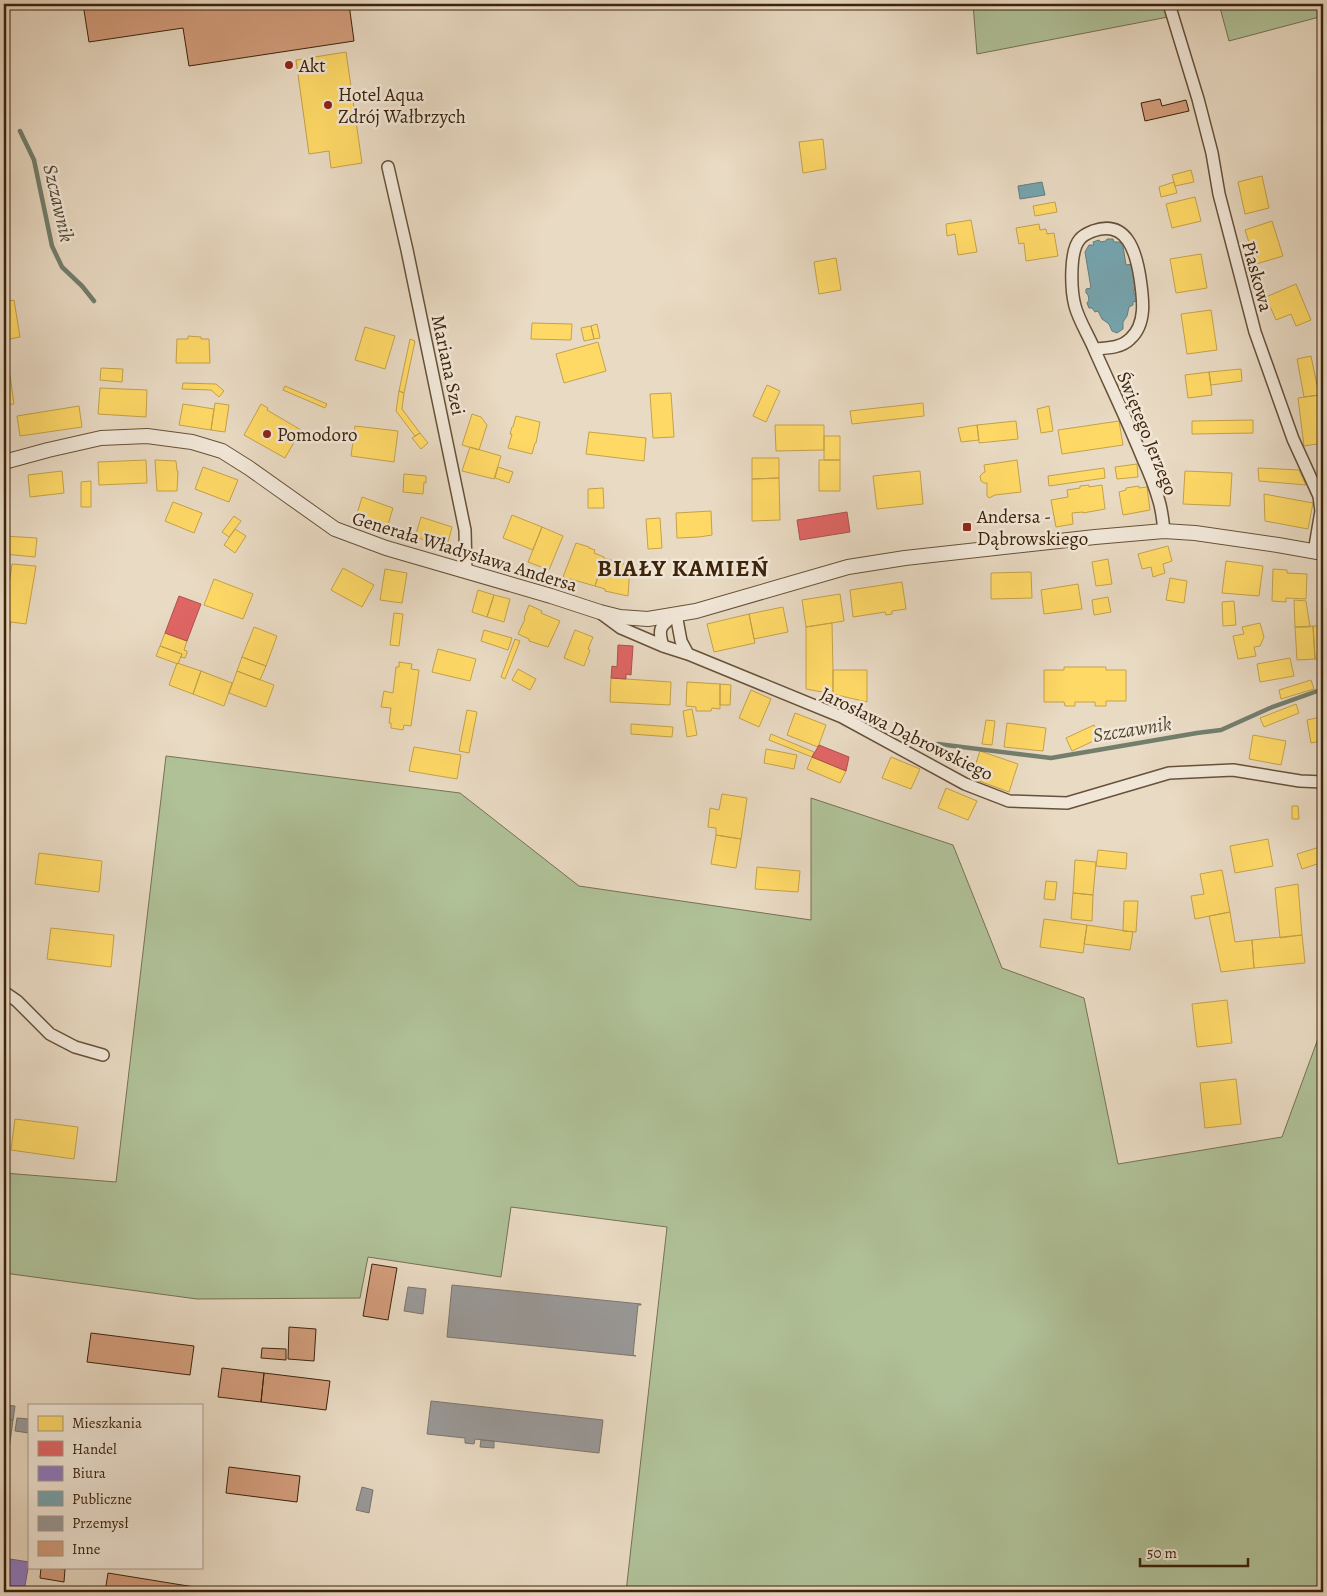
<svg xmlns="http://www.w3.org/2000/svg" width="1327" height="1596" viewBox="0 0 1327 1596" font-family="Alegreya,serif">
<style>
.green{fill:#b0c198;stroke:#767251}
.homes{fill:#ffd966;stroke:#c4a24a}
.shops{fill:#e06666;stroke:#af524a}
.offices{fill:#8e7cc3;stroke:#75618c}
.public{fill:#76a5af;stroke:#657e7e}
.industry{fill:#999;stroke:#7d766e}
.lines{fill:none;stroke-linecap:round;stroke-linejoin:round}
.stream{stroke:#737e6d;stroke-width:4.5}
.building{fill:#d39d7c;stroke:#3c230a}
.minor-casing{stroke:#675138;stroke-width:14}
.tertiary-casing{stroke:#675138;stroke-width:16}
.minor{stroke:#f1e7d8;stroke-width:11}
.tertiary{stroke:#f1e7d8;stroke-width:14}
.poi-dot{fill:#8f2418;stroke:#f1e7d8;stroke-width:2}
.labels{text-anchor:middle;stroke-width:5;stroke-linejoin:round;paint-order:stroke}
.poi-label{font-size:19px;fill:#3c230a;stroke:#f1e7d8;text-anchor:start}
.street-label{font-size:19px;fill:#3c230a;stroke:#f1e7d8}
.water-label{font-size:20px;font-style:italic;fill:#534933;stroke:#f1e7d8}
.district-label{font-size:24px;font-weight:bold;letter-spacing:1px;fill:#3c230a;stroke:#f1e7d8}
</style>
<rect width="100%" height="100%" fill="#e9dac3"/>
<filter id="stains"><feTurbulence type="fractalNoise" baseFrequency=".004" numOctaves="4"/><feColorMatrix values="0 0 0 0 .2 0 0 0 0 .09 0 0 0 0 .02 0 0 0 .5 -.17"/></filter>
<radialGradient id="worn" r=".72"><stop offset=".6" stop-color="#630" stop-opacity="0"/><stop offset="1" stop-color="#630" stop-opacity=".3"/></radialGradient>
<!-- green -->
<path class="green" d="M973,4H1164L1168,17L977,54Z
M1219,4H1323V16L1229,41Z
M166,756L460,793L579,886L811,920V798L953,845L1002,968L1084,998L1118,1164L1282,1137L1323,1025V1592H626L667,1227L511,1207L501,1277L368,1257L360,1298L197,1299L4,1273V1173L116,1182Z"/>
<!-- homes -->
<path class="homes" d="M346,52L362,163L331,168L329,151L309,154L296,60Z
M823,139L826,169L803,173L799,142Z
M1191,170L1194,182L1175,186L1172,175Z
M1262,176L1269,208L1245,214L1238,182Z
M1174,182L1177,193L1161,197L1159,187Z
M1195,197L1201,221L1172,228L1166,204Z
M1055,202L1057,212L1035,216L1033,206Z
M971,220L977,252L958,255L955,234L947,236L946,224Z
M1272,221L1283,256L1256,264L1245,230Z
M1039,224L1040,230L1046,229L1047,234L1054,233L1058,256L1026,261L1024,243L1019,244L1016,228Z
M4,237L9,267L4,268Z
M1201,254L1207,288L1176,293L1170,259Z
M836,258L841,290L819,294L814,262Z
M1296,284L1311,320L1296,326L1291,314L1276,320L1266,297Z
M14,300L20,337L4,340V302Z
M1211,310L1217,350L1187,354L1181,314Z
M532,323L572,324L571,340L531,339Z
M597,324L600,338L594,339L591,326Z
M591,326L594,339L584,341L581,328Z
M365,327L395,336L385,369L355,360Z
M188,336L201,337V339H209L210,363H176L177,339H188Z
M410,339L415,341L404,393L399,391Z
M598,342L606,371L564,383L556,354Z
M1311,356L1319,395L1304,397L1297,359Z
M101,368L123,369L122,382L100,380Z
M9,369L14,404L4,405V370Z
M1241,369L1242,381L1211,385L1209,372Z
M1209,372L1212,395L1188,398L1185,375Z
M183,383L216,384L224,391L219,397L211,390L182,389Z
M767,385L780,391L766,422L753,416Z
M285,386L327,404L325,408L283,390Z
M100,388L147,390L146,417L98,414Z
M399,391L404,393L402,409L420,433L415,436L396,411Z
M671,393L674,437L653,438L650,394Z
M1319,395H1323V443L1304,446L1298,398Z
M215,403L229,405L225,432L211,430Z
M923,403L924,416L852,424L850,411Z
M183,404L214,409L211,430L179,425Z
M261,404L268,408L267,410L301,430L285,458L244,435Z
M79,406L82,427L20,436L17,416Z
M1049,406L1053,431L1041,433L1037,409Z
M472,414L481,417L487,425L479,450L462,445Z
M516,416L540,422L536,443H535L532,454L508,448L512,434H510L512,427H513Z
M1253,420V433L1192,434V421Z
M1016,421L1018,439L979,443L977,425Z
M1119,421L1123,445L1062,454L1058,430Z
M775,425H824V450L776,451Z
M977,425L979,440L961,442L958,428Z
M355,426L398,431L394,462L351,456Z
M589,432L646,438L644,461L586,454Z
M420,433L428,443L421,449L412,438Z
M824,436H840V460H824Z
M470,447L501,456L494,479L462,471Z
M752,458H779V478L752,479Z
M146,460L147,483L99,485L98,462Z
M155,460L176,461L177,471H178L177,491H157Z
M819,460H840V491H819Z
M1017,460L1021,492L995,495L989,498L987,496V483H984L981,481L980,476L983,473L985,472L984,465Z
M1137,464L1138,477L1117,479L1115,467Z
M203,467L238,480L229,502L195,489Z
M498,467L513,472L509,483L495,478Z
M1104,468L1105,478L1049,486L1048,476Z
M1258,468L1299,470L1306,485L1259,481Z
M62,471L64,493L30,497L28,475Z
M920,471L923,504L877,509L873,476Z
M1185,471L1232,473L1230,506L1183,504Z
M404,474L426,476V483L424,482L423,494L403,492Z
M779,478L780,520L752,521V479Z
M91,481V507H81V482Z
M1089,485V487L1102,485L1105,509L1083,513V512L1072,513L1073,524L1056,527L1051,500L1068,497L1067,490L1080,488V486Z
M1139,486V488L1147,487L1150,510L1123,515L1119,492L1126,490V488Z
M603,488L604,508H588V489Z
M1264,494L1313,503L1308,529L1265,521Z
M362,497L393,508L386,531L355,521Z
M173,502L202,513L194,533L165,521Z
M711,511L712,535L699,537L677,538L676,513Z
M512,515L542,527L533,550L503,538Z
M234,516L241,521L229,537L222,532Z
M421,517L452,527L447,546L415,537Z
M660,518L662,548L648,549L646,519Z
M542,527L563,536L549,570L528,562Z
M235,529L246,536L235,553L224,545Z
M4,536L37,538L35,557L4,554Z
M576,543L589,547V548L595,550L594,553L604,557L595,586L563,577Z
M1168,546L1172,561L1163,564L1165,573L1153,577L1151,567L1142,569L1138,554Z
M604,558L630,566L628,596L605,591V589L595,586Z
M1108,559L1112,584L1096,586L1092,562Z
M1226,561L1263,566L1259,596L1222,593Z
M12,564L36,566L26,624L4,621Z
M343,568L374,585L362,607L331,590Z
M385,569L407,573L402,603L380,600Z
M1273,569L1287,570V573L1307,574L1306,599L1286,598V602L1272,601Z
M1031,572L1032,598L991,599V573Z
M1170,578L1187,581L1184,603L1166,600Z
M214,579L253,594L243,619L204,605Z
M902,582L906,609L892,611V614L886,615L885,612L853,617L850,590Z
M1078,584L1082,609L1044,614L1041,590Z
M478,590L494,595L487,617L472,612Z
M840,594L844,621L806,627L802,600Z
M494,595L510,599L504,622L487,617Z
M1108,597L1111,612L1094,615L1092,600Z
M1294,600L1306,601L1310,627H1295Z
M1234,601L1236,625L1223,626L1222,602Z
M529,605L542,611L541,613L560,621L548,647L529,641V639L518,634L525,619L524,618Z
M783,607L788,632L754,639L749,614Z
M394,613L403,614L399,646L390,645Z
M749,614L755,643L714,652L707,624Z
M4,621L11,622L4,668Z
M832,623L833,670V694L806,689V627Z
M1260,623L1264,637L1260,646L1254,647L1256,656L1238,659L1233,636L1244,634L1242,627Z
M1313,626H1323V659H1315Z
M1313,626L1315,659L1297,660L1295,627Z
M254,627L277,636L266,666L242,657Z
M484,630L512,638L508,650L481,641Z
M575,630L593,637L588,649L590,650L584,666L564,658Z
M165,633L187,641L184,650L187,651V653L185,658L181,657L182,654L160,646Z
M515,639L520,641L505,679L501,677L502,674Z
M160,646L182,654L178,664L156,656Z
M438,649L476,659L470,681L432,672Z
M242,657L266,666L260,680L237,671Z
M1290,658L1294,676L1260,682L1257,664Z
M399,662L412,664L411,669L419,670L411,726L404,725L403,730L391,728V723H389L391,708L381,707L384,691L393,693L396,667H399Z
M177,663L201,671L193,694L169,685Z
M1064,667H1106V670H1126V701H1106V706H1095V702H1075V706H1065L1064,702H1044V670H1064Z
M518,669L536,679L530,690L512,680Z
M833,670H867V702L833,694Z
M201,671L232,683L224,706L193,694Z
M237,671L274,685L266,707L229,693Z
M611,678L671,682L670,705L610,702Z
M1311,680L1314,689L1281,699L1279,690Z
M687,682L720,684V709L712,708L711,711H696V707L686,706Z
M720,684L731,685L730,705H720Z
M751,690L771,699L759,727L739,718Z
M1296,704L1299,713L1264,727L1260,718Z
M692,709L697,735L687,737L683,711Z
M467,710L477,712L469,753L459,751Z
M1321,712H1323V741L1311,743L1307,720L1321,717Z
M795,713L826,725L818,747L787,735Z
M986,720L995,721L992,745L982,744Z
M1007,723L1046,728L1043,751L1004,747Z
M631,724L673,727L672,737L631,734Z
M1094,725L1100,738L1072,751L1066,738Z
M771,734L814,752L812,757L769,740Z
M1253,735L1286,741L1281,765L1249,759Z
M414,747L461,755L457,779L409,771Z
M766,749L797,755L794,769L764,763Z
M980,751L1018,764L1009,792L971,778Z
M812,757L846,771L840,783L807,769Z
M891,757L920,769L911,789L882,778Z
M946,788L977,801L968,820L938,808Z
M722,794L747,798L741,839L716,835V828L708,827L710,808L719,810Z
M1292,806H1298L1299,819H1292Z
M716,835L741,839L736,868L711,864Z
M1268,839L1273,866L1235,873L1230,846Z
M1323,846V862L1302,869L1297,854Z
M1098,850L1127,853L1126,869L1096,866Z
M39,853L102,861L99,892L35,884Z
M1075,860L1096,862L1093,895L1073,893Z
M757,867L800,871L798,892L755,889Z
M1222,870L1230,912L1195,919L1191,896L1204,894L1200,874Z
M1046,881L1057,882L1055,900L1044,899Z
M1298,884L1302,935L1280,938L1275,888Z
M1073,893L1093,895L1092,921L1071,919Z
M1124,901H1138L1136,932L1123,931Z
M1230,912L1235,942L1252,940L1254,968L1221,972L1209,916Z
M1044,919L1087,925L1083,953L1040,947Z
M1087,925L1133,932L1130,950L1084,944Z
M51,928L114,935L111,967L47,959Z
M1302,935L1305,963L1254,968L1252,940Z
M1227,1000L1232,1043L1197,1047L1192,1004Z
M1236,1079L1241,1124L1205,1128L1200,1083Z
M15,1119L78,1127L74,1159L11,1150Z"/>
<!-- shops -->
<path class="shops" d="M847,512L850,532L800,540L797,520Z
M179,596L201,604L187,641L165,633Z
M618,645L633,646L631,675L626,674V679L611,678L612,666L617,667Z
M819,745L849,757L846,771L812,757Z"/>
<!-- offices -->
<path class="offices" d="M4,1558L29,1562L24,1592H4Z"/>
<!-- public -->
<path class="public" d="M1042,182L1045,195L1020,199L1018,186Z
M1107,239H1113L1114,242H1120L1123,246L1126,265L1133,264L1135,282L1134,283L1136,287L1134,290V294L1137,295V301L1133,302V305L1129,307L1127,316L1123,322V329L1117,333L1112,331L1109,324L1102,319L1098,311L1095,312L1092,308H1089L1087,303L1089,300L1088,295L1086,293V289L1091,288L1085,252L1089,245H1094L1093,242L1099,240L1101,242L1106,241Z"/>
<!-- industry -->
<path class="industry" d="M452,1285L641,1304V1305H638L633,1355L636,1356L447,1337Z
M408,1287L426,1289L423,1314L404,1311Z
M431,1401L603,1420L599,1453L475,1439L474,1444L465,1443V1438L427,1434Z
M4,1405L15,1406L13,1420L4,1419Z
M17,1418L29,1419V1433L15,1431Z
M4,1419L13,1420L4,1486Z
M481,1440L494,1441V1448L480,1447Z
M362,1487L373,1490L369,1513L356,1510Z"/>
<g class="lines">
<!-- stream -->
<path class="stream" d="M20,131L34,160L52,246L62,267L82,286L94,301
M938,744L1051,758L1197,733L1221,730L1270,708L1323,689"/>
</g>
<!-- building -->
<path class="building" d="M83,4H349L354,41L189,66L183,28L89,42Z
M1160,99L1162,106L1186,100L1189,111L1145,121L1141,103Z
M372,1264L397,1268L388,1320L363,1316Z
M289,1327L316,1329L314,1361L288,1359Z
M91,1333L194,1346L190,1375L87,1362Z
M262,1348L286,1349V1360L261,1358Z
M222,1368L264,1373L261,1402L218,1397Z
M264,1373L330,1381L326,1410L261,1402Z
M229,1467L300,1476L297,1502L226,1493Z
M41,1567L65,1569L64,1582L40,1578Z
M108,1573L225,1592H105Z"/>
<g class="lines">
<!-- minor casing -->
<g class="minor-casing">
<path id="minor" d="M1169,4L1198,99L1212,153L1219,194L1255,332L1293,439L1319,496L1321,511L1314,552
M388,167L407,250L465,530L466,571
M1095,349C1107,348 1121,348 1130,339C1147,324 1143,298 1140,278C1136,252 1127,219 1093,231C1088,233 1083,235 1080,239C1069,251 1071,291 1075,306C1079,321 1089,336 1095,351C1111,387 1128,422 1143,459C1149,472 1155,487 1159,501C1162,511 1163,521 1164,531
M602,614L621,628L663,646L688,654L842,717L965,784L1009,801L1067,803L1169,773L1233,770L1300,781L1323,782
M676,614L681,641L688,654
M663,646C657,627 661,626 676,614
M4,992L17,1001L50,1034L75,1047L103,1055"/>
</g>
<!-- tertiary casing -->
<g class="tertiary-casing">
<path id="tertiary" d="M4,462L48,450L101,438L147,436L192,442L222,451L249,468L335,529L386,548L551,596L600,612L620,617L648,619L696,611L848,567L905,558L1095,537L1164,531L1195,533L1278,545L1323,553"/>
</g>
<!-- minor -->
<use href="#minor" class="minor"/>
<!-- tertiary -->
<use href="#tertiary" class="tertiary"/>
</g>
<!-- markers -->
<g class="poi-dot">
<circle cx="289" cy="65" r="5"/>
<circle cx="328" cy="105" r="5"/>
<circle cx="267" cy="434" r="5"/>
<rect x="962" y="522" width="10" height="10" rx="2.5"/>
</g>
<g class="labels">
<!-- poi labels -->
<g class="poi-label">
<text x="299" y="72">Akt</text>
<text x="338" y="101">Hotel Aqua<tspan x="338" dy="22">Zdrój Wałbrzych</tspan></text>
<text x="277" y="441">Pomodoro</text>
<text x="977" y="523">Andersa -<tspan x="977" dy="22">Dąbrowskiego</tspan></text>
</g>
<!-- street labels -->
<g class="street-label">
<text transform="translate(1258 276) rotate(75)" y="7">Piaskowa</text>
<text transform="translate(449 365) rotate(78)" y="7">Mariana Szei</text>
<text transform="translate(1148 433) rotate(68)" y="7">Świętego Jerzego</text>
<text transform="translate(465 551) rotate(17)" y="7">Generała Władysława Andersa</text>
<text transform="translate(907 733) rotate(26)" y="7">Jarosława Dąbrowskiego</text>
</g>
<!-- water labels -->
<g class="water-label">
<text transform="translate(59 203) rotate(77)" y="7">Szczawnik</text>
<text transform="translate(1132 729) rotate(-9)" y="7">Szczawnik</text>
</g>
<!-- district labels -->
<g class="district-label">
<text x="683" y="576">BIAŁY KAMIEŃ</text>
</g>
</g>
<!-- margin -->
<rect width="1327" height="1596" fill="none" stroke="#e9dac3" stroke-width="20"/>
<rect x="5" y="5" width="1317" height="1586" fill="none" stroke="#3c230a" stroke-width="2.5"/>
<rect x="10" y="10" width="1307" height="1576" fill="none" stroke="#3c230a"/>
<!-- legend -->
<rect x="28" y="1404" width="175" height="165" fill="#f1e7d8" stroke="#a99986"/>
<rect x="38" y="1416" width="25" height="15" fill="#ffd966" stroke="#a99986"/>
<text x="72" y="1428" font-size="15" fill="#3c230a">Mieszkania</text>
<rect x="38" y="1441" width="25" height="15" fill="#e06666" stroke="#a99986"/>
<text x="72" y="1454" font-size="15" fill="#3c230a">Handel</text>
<rect x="38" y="1466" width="25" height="15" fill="#8e7cc3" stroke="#a99986"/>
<text x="72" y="1478" font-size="15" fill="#3c230a">Biura</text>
<rect x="38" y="1491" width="25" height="15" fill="#76a5af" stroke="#a99986"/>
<text x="72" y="1504" font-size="15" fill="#3c230a">Publiczne</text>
<rect x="38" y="1516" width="25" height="15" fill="#999999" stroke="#a99986"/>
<text x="72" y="1528" font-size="15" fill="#3c230a">Przemysł</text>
<rect x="38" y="1541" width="25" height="15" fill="#d39d7c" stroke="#a99986"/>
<text x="72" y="1554" font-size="15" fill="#3c230a">Inne</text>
<!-- scale -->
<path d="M1140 1558v8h108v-8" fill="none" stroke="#3c230a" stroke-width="2.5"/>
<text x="1147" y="1558" font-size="15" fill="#3c230a" stroke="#f1e7d8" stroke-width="4" paint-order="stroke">50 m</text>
<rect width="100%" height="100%" filter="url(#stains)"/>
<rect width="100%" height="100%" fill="url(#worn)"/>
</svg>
